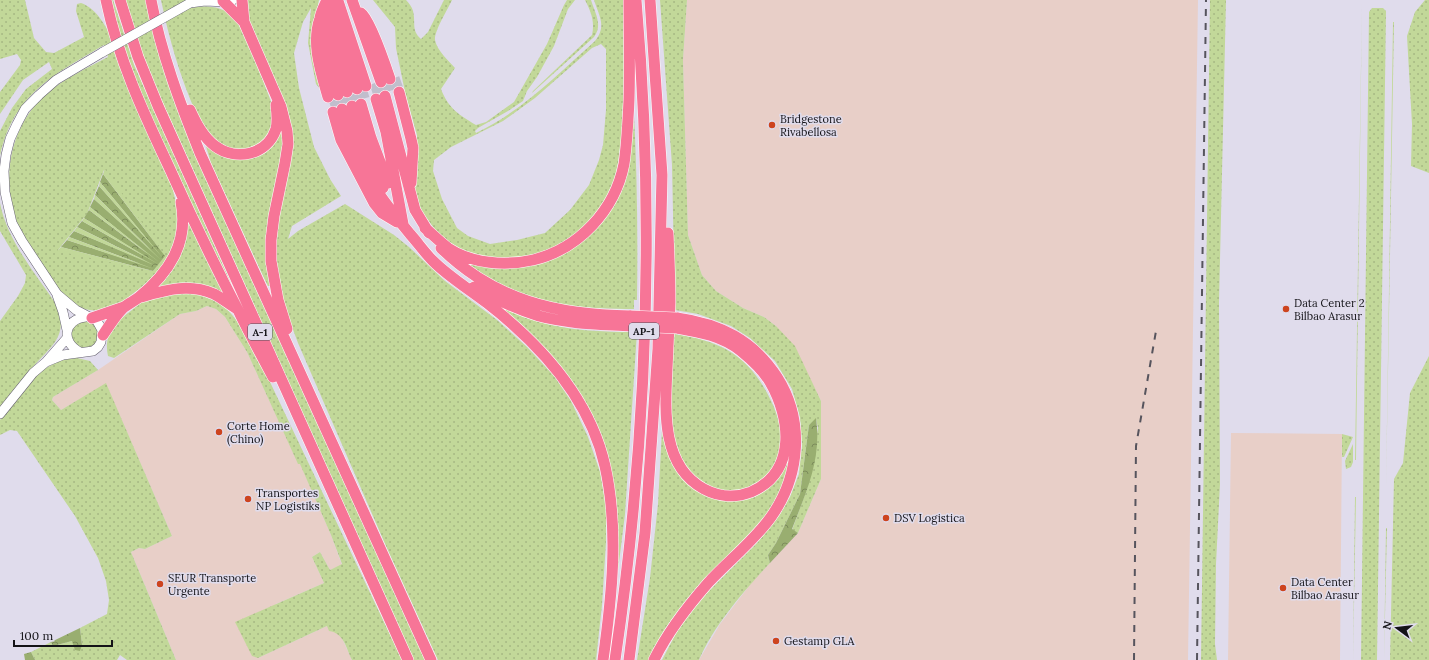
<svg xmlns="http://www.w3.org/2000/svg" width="1429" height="660" viewBox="0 0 1429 660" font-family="Lora,serif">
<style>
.industrial{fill:#e8cfc8}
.grass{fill:url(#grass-dots);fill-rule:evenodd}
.forest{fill:url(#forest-crowns)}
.green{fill:#c2d899}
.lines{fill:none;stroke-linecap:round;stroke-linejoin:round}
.highway-tunnel{stroke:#c1becc;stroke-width:11;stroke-dasharray:11 5.5;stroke-linecap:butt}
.secondary-casing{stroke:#64606e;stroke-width:10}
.highway-casing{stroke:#fff;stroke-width:12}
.secondary{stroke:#fff;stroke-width:9}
.highway{stroke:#f77597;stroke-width:11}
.rail{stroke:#56545d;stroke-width:2;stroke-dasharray:7 7;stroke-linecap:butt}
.secondary-bridge-casing{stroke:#64606e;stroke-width:10;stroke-linecap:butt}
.highway-bridge-casing{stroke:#fff;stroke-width:12;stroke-linecap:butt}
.secondary-bridge{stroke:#fff;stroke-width:9}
.highway-bridge{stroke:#f77597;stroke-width:11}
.poi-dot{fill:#cd441f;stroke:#e0dcec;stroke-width:1.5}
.labels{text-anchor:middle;stroke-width:3;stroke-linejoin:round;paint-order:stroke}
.shield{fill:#e0dcec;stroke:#514f58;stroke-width:1}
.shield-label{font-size:10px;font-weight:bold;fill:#141318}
.poi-label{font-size:11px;fill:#141318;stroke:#e0dcec;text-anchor:start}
</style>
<defs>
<pattern id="grass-dots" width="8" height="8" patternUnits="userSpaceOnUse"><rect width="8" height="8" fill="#c2d899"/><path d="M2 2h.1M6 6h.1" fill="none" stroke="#a6b883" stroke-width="1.8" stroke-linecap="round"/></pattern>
<pattern id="forest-crowns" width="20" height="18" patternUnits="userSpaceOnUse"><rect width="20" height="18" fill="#99ae70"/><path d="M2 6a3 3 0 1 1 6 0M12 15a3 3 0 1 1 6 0" fill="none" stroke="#7c8c5b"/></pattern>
</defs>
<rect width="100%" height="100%" fill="#e0dcec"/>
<!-- industrial -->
<path class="industrial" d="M687,0H1198L1188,660H699L720,624L752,582L798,533L821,479V401L813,385L776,326L764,317L743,308L716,291L702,275L688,235L683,60Z
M207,306L216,309L225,317L247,352L298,463H300L331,535L342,565L330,570L320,552L312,557L324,583L276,604L258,658L327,626L341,636L352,660H176L131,552L139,548L145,549L172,536L106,384L61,410L52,400L53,397L98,370L180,314L196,311Z
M1231,433L1342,434L1340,660H1228Z"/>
<!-- grass -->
<path class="grass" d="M0,0H25L34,38L46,52L54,53L84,37L76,11L77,4L81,3C96,8 105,25 112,38L172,186C176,204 182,222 176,240C169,264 151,281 131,295C124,301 117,307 108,309C100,311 89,311 81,308C61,300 50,275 38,258C28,243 18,227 12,210C10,205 10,198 10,192C6,156 18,119 46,94C65,78 87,68 108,57L104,45C54,75 14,93 0,156V131L12,108L26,89L52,69L49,62L23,80L0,114V92L20,65L21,60L17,54L0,59ZM104,170L164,256L153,271L58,250L87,214Z
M109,0H113L134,65L231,283L229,285L127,65Z
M125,0H146L158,49L425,660H414L145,63Z
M161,0H187L191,8C203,5 222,6 231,15C245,28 256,65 264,83C266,90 271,99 272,106C273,112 273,122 271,127C267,140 256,149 242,149C229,149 223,147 212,138C205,132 200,121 196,113C180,77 169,38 161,0Z
M247,0H319L313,29L322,91L316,84L308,43L311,8L303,22L294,53L299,88L314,147L330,179L341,196L292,226L288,239L298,231L345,204L394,235L409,247L445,281L497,320L527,347L554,376L571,401L588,437L600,472L606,507V542L602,605L596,660H438L386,546L298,343L284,305L277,275L275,243L291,136L250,26L246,3Z
M373,0H406C409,3 412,7 413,11C416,23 411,30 421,39L428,32L444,0H452C448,9 434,31 435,40C437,51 449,61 455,68L441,89C448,108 459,115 476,125L486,122L514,102L547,44L564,5L567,0H575L568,9L554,46L537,77L527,91L523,101L508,111L478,128L475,131L476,133C522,111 557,75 595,41C607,26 599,16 594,0H623L624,73L622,133L618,163L613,186L601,206L589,222L574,235L555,247L536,255L514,259L495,258L475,255L457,248L436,231L421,210L415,189L417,135L405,92L396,48L395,27ZM601,44L606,49V110L603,145L599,160L589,185L570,210L545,233L517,240L490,244L468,236L457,228L442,199L433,171L434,160L451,147L503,121L535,98L592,48Z
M585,0H591C595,13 603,25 594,37L532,93L533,91L592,35C595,21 591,12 585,0Z
M660,0H687L683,60L688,235L702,275L716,291L743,308L764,317L776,326L795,346L821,401V479L798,533L792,530L807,489L818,428L816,419L809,425L800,494L776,543L768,555L770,563C744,591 714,625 699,660H662L681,624L708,592L758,542L779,516L790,497L799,474L802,446L800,417L792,389L775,361L750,338L731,326L698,314L675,310L672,165Z
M1210,0H1226L1219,303L1220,484L1216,564L1215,644L1217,660H1201Z
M1362,0L1356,460H1355Z
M1425,0H1429V173L1411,166L1412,124L1407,36L1415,12Z
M1372,8H1383L1386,11L1377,660H1361L1369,12Z
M1393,22H1394L1386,489Z
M633,97C637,164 638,232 637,300H634V309C571,309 522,303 469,266L470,263L547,260L613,202Z
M281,118L285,140L271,286H268L264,278L211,163L205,143L258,155Z
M0,203C7,240 35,273 56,304C70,336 51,346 32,368C21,381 10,394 0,407V321L18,296L25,283L26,275L0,231Z
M187,218L228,298L156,288Z
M187,291C225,302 230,309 251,342L402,660H352C346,648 344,633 329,631L327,626L258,658L252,656L235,622L324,583L312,557L320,552L330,570L342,564L331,535L300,464H298L247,352L225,317L216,309L207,306L196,311L180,314L114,358L108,356C103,334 116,322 132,310C136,307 140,303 145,301C154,296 176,293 187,291Z
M488,299C503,307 517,315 533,320C567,331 603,332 637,332L625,514L613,611L608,463L568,379Z
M71 335a14 14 0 1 1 28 0a14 14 0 1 1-28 0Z
M674,334C724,341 752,358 773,405C780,421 784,441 778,458C771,476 755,486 737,491C729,493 719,490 711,487C657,468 671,378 674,334Z
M1429,356V660H1390L1394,479L1403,463L1410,393Z
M77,358L90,361L98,370L53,397L52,400L61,410L106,383L172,536L145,549L139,548L131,552L176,660H127L120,655L117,660H35L31,652L51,642L53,646L72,641L82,645L80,628L107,614L109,600L106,581L98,558L75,516L17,431L10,430L0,435V420L33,379L44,369L61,360Z
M662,430L667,448L686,482L696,490L711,497L731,501L755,497L773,483L785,465L791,440C790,463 786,484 775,504C765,521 750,534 736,548C703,582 667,615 649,660H637L650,578L658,504Z
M1342,434L1353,437L1344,457H1342Z
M1353,444V462L1351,467L1346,469L1345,461Z
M1355,497H1356L1353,660Z
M1386,528H1387L1384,660Z"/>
<!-- forest -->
<path class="forest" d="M103,174L165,256L153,271L61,247L67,240L141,264L69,237L74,231L146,261L77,227L82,221L144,256L84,218L89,210L148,254L90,207L94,199L151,250L95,195L99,186L151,244L100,182Z
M816,418C822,460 806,492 792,529L798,533L770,563L768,555L776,543L800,494L809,425Z
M80,628L82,645L80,651L75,650L72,641L53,646L51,642Z
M31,652L35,660H25L24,654Z"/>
<!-- green -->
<path class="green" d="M105,169L165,256L103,174Z
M100,182L163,258L99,186Z
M95,195L161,260L94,199Z
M90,207L159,262L89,210Z
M84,218L158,264L82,221Z
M77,227L156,266L74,231Z
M69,237L154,269L67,240Z
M61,247L153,271L57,251Z"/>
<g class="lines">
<!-- highway-tunnel -->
<path class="highway-tunnel" d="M394,78L399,92
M385,81L390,95
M375,83L380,98
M361,88L365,102
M352,90L357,105
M342,93L347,108
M333,96L338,111"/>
<!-- secondary casing -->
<g class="secondary-casing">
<path id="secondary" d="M190,3L205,1L226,2L233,0
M57,295L63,312L67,330
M80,352C60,342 64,319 86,317
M46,362L63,355L93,351L98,347L101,342L102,330L97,321L76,310L57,294L22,241L12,223L5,192L4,171L6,155L10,139L17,124L25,109L39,95L56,80L103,52
M0,414L33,373L46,362L67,338"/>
</g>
<!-- highway casing -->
<g class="highway-casing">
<path id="highway" d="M106,0C118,58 143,112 168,165C190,214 213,262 238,310C249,333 261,355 273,377
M120,0L138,57L158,106L408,660
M151,0C161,53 180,103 200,153L431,660
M242,0L244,22L281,107L287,131L288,144L285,163L274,216L271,240V261L278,300L287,329
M327,0C324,6 321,12 320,18C311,44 321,72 328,97
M334,0L338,31
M352,0L381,82
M223,1L244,22
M338,1L366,86
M327,12C322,44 329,65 338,95
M361,13C370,19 386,67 390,79
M339,22L346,53L357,89
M332,23C332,47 340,69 347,92
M399,92L411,139L413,148L411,183
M385,96L415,210L429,233
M376,99L386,132L403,224
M361,104L371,138L388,183
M352,106L368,154L383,188
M342,109C349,128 354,147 362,164C374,190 392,212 410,234C418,243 425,253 433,261C449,277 469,289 487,303C540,344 590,399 605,466C619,529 612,596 603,660
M190,110C196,123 203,137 215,146C235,161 267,156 276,129C278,121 277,113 276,105
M333,112L341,140L374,203L382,213L397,222
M425,228C432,234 440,242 448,248C472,264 506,266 533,260C579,249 615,210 624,164C627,143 628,121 629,100C630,67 629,33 629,0
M668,233C669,256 670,280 670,303C669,325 668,347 667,369C665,410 661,466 704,489C719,497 736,498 751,492C797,472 791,418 770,382C763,370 752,360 741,351C722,336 700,332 677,328
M441,248C495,301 558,315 631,316
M474,287C495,299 516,309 539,316C569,324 600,324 631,326
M141,297C166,290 189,283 214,294C222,298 230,305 237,309
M92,318L124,307
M103,335C109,326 115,316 123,308C128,304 134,301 138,298C169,273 189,243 181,202
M615,660C647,442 655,219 636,0
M629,660L645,533L658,349L662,175L650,0
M654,660C668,631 687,607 708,583C728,561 753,542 771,517C800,476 805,421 777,377C753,340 720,324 677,318"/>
</g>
<!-- secondary -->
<use href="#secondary" class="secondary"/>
<!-- highway -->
<use href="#highway" class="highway"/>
<!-- rail -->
<path class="rail" d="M1134,660L1136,446L1156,331
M1197,660L1206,0"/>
<!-- secondary-bridge casing -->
<g class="secondary-bridge-casing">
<path id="secondary-bridge" d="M103,52L190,3"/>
</g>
<!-- highway-bridge casing -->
<g class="highway-bridge-casing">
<path id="highway-bridge" d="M631,316L677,318
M631,326L677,328"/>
</g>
<!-- secondary-bridge -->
<use href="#secondary-bridge" class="secondary-bridge"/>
<!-- highway-bridge -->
<use href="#highway-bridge" class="highway-bridge"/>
</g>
<!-- markers -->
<g class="poi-dot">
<circle cx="772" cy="125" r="4"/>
<circle cx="1286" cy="309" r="4"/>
<circle cx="219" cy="432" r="4"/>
<circle cx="248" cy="499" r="4"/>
<circle cx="886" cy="518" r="4"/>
<circle cx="160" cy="584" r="4"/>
<circle cx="1283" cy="588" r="4"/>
<circle cx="776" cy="641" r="4"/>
</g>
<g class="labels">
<!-- shield labels -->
<g class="shield">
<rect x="629" y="323" width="30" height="16" rx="3"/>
<rect x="248" y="324" width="24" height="16" rx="3"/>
</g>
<g class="shield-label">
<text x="644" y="335">AP-1</text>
<text x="260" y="336">A-1</text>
</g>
<!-- poi labels -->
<g class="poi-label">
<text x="780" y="123">Bridgestone<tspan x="780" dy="13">Rivabellosa</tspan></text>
<text x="1294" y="307">Data Center 2<tspan x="1294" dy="13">Bilbao Arasur</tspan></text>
<text x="227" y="430">Corte Home<tspan x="227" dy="13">(Chino)</tspan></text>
<text x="256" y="497">Transportes<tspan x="256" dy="13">NP Logistiks</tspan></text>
<text x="894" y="522">DSV Logistica</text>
<text x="168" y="582">SEUR Transporte<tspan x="168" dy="13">Urgente</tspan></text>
<text x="1291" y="586">Data Center<tspan x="1291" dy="13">Bilbao Arasur</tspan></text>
<text x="784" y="645">Gestamp GLA</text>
</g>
</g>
<!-- north arrow -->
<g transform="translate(1397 628) rotate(285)" stroke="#e0dcec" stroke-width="3" paint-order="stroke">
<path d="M0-3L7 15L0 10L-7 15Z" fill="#141318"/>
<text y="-6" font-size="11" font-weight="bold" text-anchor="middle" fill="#141318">N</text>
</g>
<!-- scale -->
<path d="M14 640v6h98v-6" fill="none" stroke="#141318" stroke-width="2"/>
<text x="20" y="640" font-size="12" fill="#141318" stroke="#e0dcec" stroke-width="3" paint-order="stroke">100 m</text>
</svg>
